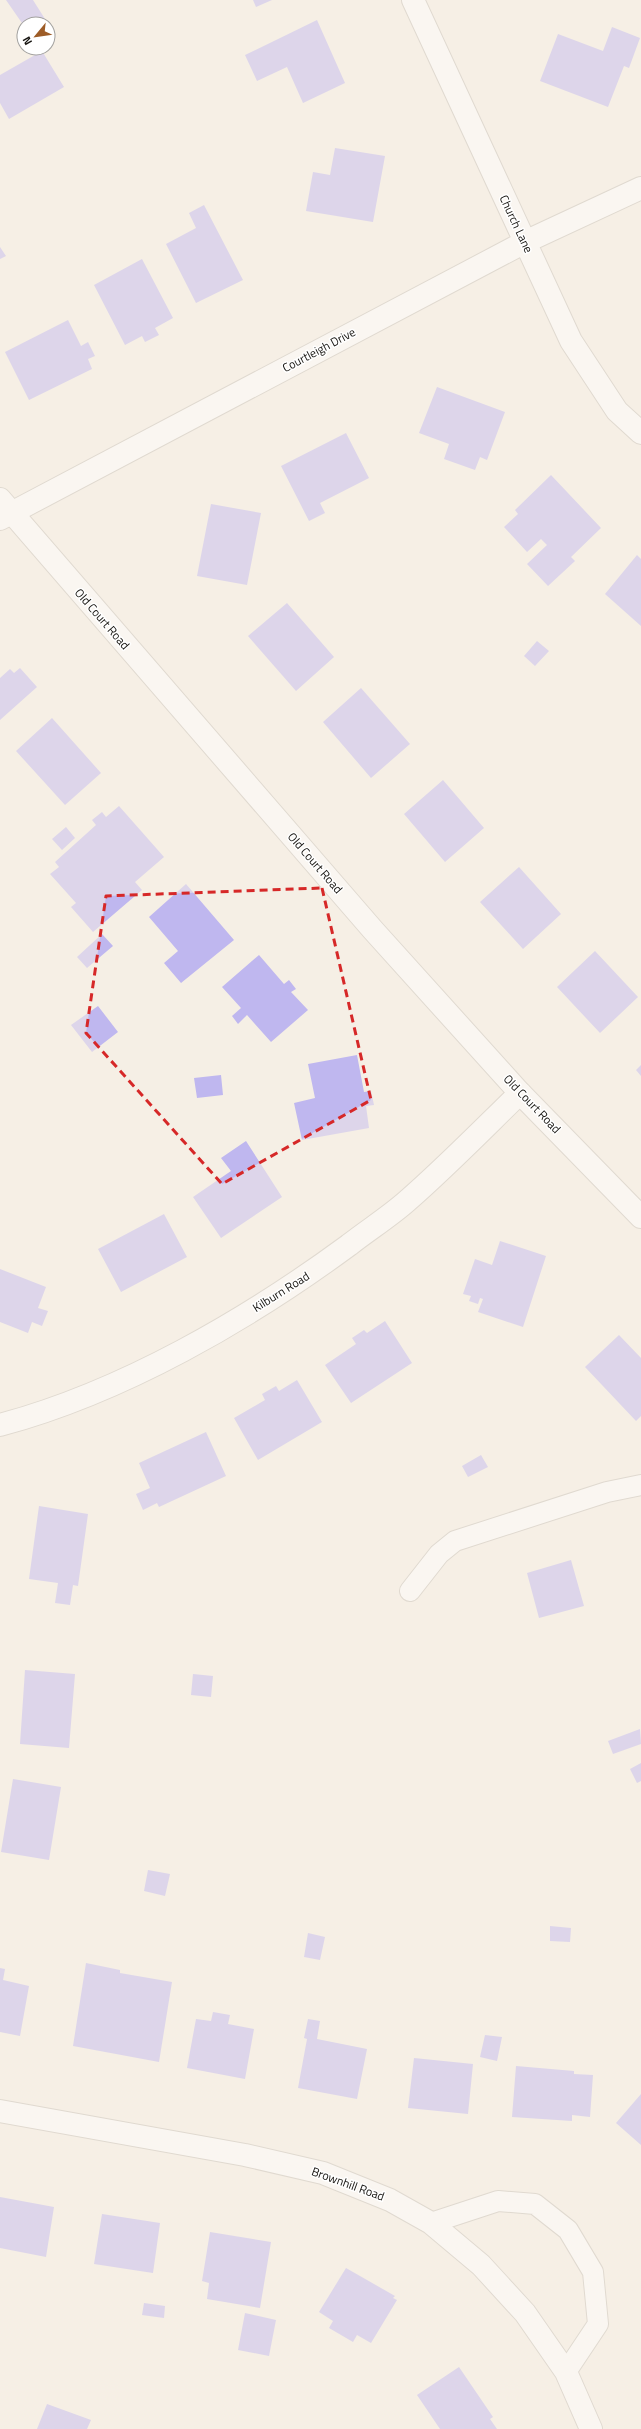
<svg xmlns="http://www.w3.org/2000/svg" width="641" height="2429" viewBox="0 0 641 2429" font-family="'Titillium Web',sans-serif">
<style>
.building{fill:#bfb7ef}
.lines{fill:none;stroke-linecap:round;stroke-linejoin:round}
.service-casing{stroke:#c6c0b6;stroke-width:22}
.minor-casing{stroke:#c6c0b6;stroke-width:24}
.tertiary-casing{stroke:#c6c0b6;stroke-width:24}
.secondary-casing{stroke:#c6c0b6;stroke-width:24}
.service{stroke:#fff;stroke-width:20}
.minor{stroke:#fff;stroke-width:22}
.tertiary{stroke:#fff;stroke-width:22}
.secondary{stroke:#fff;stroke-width:22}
.marked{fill:none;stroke:#d62828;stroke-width:3;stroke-dasharray:8 5;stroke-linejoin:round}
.labels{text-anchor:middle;stroke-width:3;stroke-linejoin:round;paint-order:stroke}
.street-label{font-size:12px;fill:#161410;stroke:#fff}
</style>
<rect width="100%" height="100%" fill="#f5efe5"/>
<!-- building -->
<path class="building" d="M6,0H33L45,19L37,24H24V26Z
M253,0H272L256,7Z
M317,20L345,83L303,103L287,67L257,81L245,55Z
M612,27L640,38L629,68L624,66L608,107L540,81L558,34L603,51Z
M42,51L64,87L9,119L0,103V75Z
M335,148L385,156L373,222L306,211L313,172L330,175Z
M204,205L243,280L196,303L166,244L196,228L189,213Z
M0,247L6,256L0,259Z
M142,259L173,318L155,328L159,335L145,342L142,336L125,345L94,285Z
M68,320L81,346L88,342L95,356L88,359L92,369L29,400L5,352Z
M437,387L505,412L487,460L480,457L475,470L444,459L449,444L419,433Z
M346,433L369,478L320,503L325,513L309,521L281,466Z
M551,475L601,528L571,557L575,561L548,586L527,564L547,545L541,539L527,552L504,527L518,514L515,510Z
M211,504L261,513L247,585L197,576Z
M637,555L641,559V626L605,594Z
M287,603L334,657L296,691L248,636Z
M537,641L549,651L535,666L524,656Z
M20,668L37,687L0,720V678L10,669L14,673Z
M361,688L410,744L371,778L323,722Z
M52,718L101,773L65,805L16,751Z
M443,780L484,828L445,862L404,814Z
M119,806L164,857L135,882L142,890L93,932L71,907L76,903L50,874L59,867L55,862L96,825L92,820L102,812L106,817Z
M66,827L75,838L62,850L52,839Z
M519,867L561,914L523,949L480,902Z
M186,884L234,940L181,983L164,963L178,951L149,917Z
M102,934L113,946L87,968L77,957Z
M595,951L638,997L600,1033L557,987Z
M259,955L284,984L289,980L296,989L291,992L308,1010L271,1042L247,1015L238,1024L232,1016L241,1008L222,987Z
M98,1006L118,1032L92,1052L71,1025Z
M357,1055L364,1092L371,1091L374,1105L366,1106L369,1128L302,1140L294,1103L315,1098L308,1064Z
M641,1065V1076L636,1070Z
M221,1075L223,1095L197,1098L194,1078Z
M246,1141L282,1197L221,1238L193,1197L231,1171L221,1158Z
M164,1214L187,1257L121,1292L98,1249Z
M500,1241L546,1256L523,1327L478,1312L483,1299L480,1298L478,1304L469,1301L471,1296L463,1294L475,1259L492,1265Z
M0,1269L46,1287L38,1308L48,1311L42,1326L32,1322L28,1333L0,1322Z
M385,1321L412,1363L351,1403L325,1365L356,1344L352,1338L364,1330L367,1333Z
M619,1335L641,1358V1416L636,1421L585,1367Z
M297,1380L322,1422L258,1460L234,1418L265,1400L262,1394L276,1386L279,1391Z
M206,1432L226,1476L159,1507L157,1503L143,1510L136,1494L150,1488L139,1463Z
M481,1455L488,1467L468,1477L462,1466Z
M39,1506L88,1514L78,1586L73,1585L70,1605L55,1603L58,1583L29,1579Z
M571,1560L584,1606L539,1618L527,1573Z
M25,1670L75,1674L69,1748L20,1744Z
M193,1674L213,1676L211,1697L191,1695Z
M640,1729L641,1744L613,1754L608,1741Z
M641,1763V1781L637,1783L630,1769Z
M13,1779L61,1787L49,1860L1,1852Z
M148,1870L170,1874L165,1896L144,1891Z
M550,1926L571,1928L570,1942L550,1941Z
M308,1933L325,1937L320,1960L304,1957Z
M86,1963L120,1970V1973L172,1982L159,2062L73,2046Z
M0,1968L5,1969L3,1980L29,1986L20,2036L0,2032Z
M213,2012L230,2015L228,2024L254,2029L245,2079L187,2068L196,2019L211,2021Z
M308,2019L320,2021L317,2039L367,2049L357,2099L298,2088L307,2039L304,2038Z
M485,2035L502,2037L497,2061L480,2057Z
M414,2058L473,2064L468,2114L408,2108Z
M516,2066L574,2071V2074L593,2075L590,2117L572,2115V2121L512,2117Z
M641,2094V2145L616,2123Z
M0,2197L54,2207L46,2257L0,2248Z
M102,2214L160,2223L153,2273L94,2264Z
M210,2232L271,2242L260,2308L207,2299L209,2283L202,2281Z
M346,2268L395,2296L393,2298L397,2300L371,2343L357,2335L353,2342L329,2328L333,2321L319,2312Z
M144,2303L165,2306L164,2318L142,2315Z
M245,2313L276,2320L269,2356L238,2350Z
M459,2367L493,2417L490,2419L497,2429H440L417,2395Z
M47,2404L91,2420L87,2429H37Z"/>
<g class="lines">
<!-- service casing -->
<g class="service-casing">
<path id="service" d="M410,1591L439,1554L455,1541L607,1492L641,1485
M431,2223L498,2201L535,2204L568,2230L593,2272L598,2324L566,2372"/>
</g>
<!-- minor casing -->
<g class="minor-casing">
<path id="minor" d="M0,1425C123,1392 247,1320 349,1245C368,1230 389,1217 407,1201C446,1167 483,1129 520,1093
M0,2111L245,2155L323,2173L390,2200L431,2223L481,2265L525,2313L566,2372L591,2429"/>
</g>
<!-- tertiary casing -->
<g class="tertiary-casing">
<path id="tertiary" d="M413,0L571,341L617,411L641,433
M0,519L525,242L641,188"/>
</g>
<!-- secondary casing -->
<g class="secondary-casing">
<path id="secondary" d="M0,499L373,930L520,1093L641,1217"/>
</g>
<!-- service -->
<use href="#service" class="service"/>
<!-- minor -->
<use href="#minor" class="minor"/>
<!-- tertiary -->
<use href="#tertiary" class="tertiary"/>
<!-- secondary -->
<use href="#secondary" class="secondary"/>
</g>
<!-- marked area -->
<path d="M0 0H641V2429H0ZM322,888L371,1100L222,1184L86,1033L106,896Z" fill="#f5efe5" fill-opacity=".55" fill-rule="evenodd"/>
<path class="marked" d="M322,888L371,1100L222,1184L86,1033L106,896Z"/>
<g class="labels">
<!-- street labels -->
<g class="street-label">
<text transform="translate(516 224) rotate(65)" y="4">Church Lane</text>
<text transform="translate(319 350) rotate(-28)" y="4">Courtleigh Drive</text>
<text transform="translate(102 619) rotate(49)" y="4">Old Court Road</text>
<text transform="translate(315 863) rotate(49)" y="4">Old Court Road</text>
<text transform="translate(532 1104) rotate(46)" y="4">Old Court Road</text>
<text transform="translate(281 1292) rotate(-32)" y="4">Kilburn Road</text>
<text transform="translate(348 2184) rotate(20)" y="4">Brownhill Road</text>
</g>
</g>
<!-- north arrow -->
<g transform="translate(36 36) rotate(241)"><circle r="19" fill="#ffffff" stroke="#a2a19f"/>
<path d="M0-3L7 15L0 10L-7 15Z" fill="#9d5c27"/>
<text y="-6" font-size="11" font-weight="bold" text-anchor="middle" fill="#161410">N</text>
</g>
</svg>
